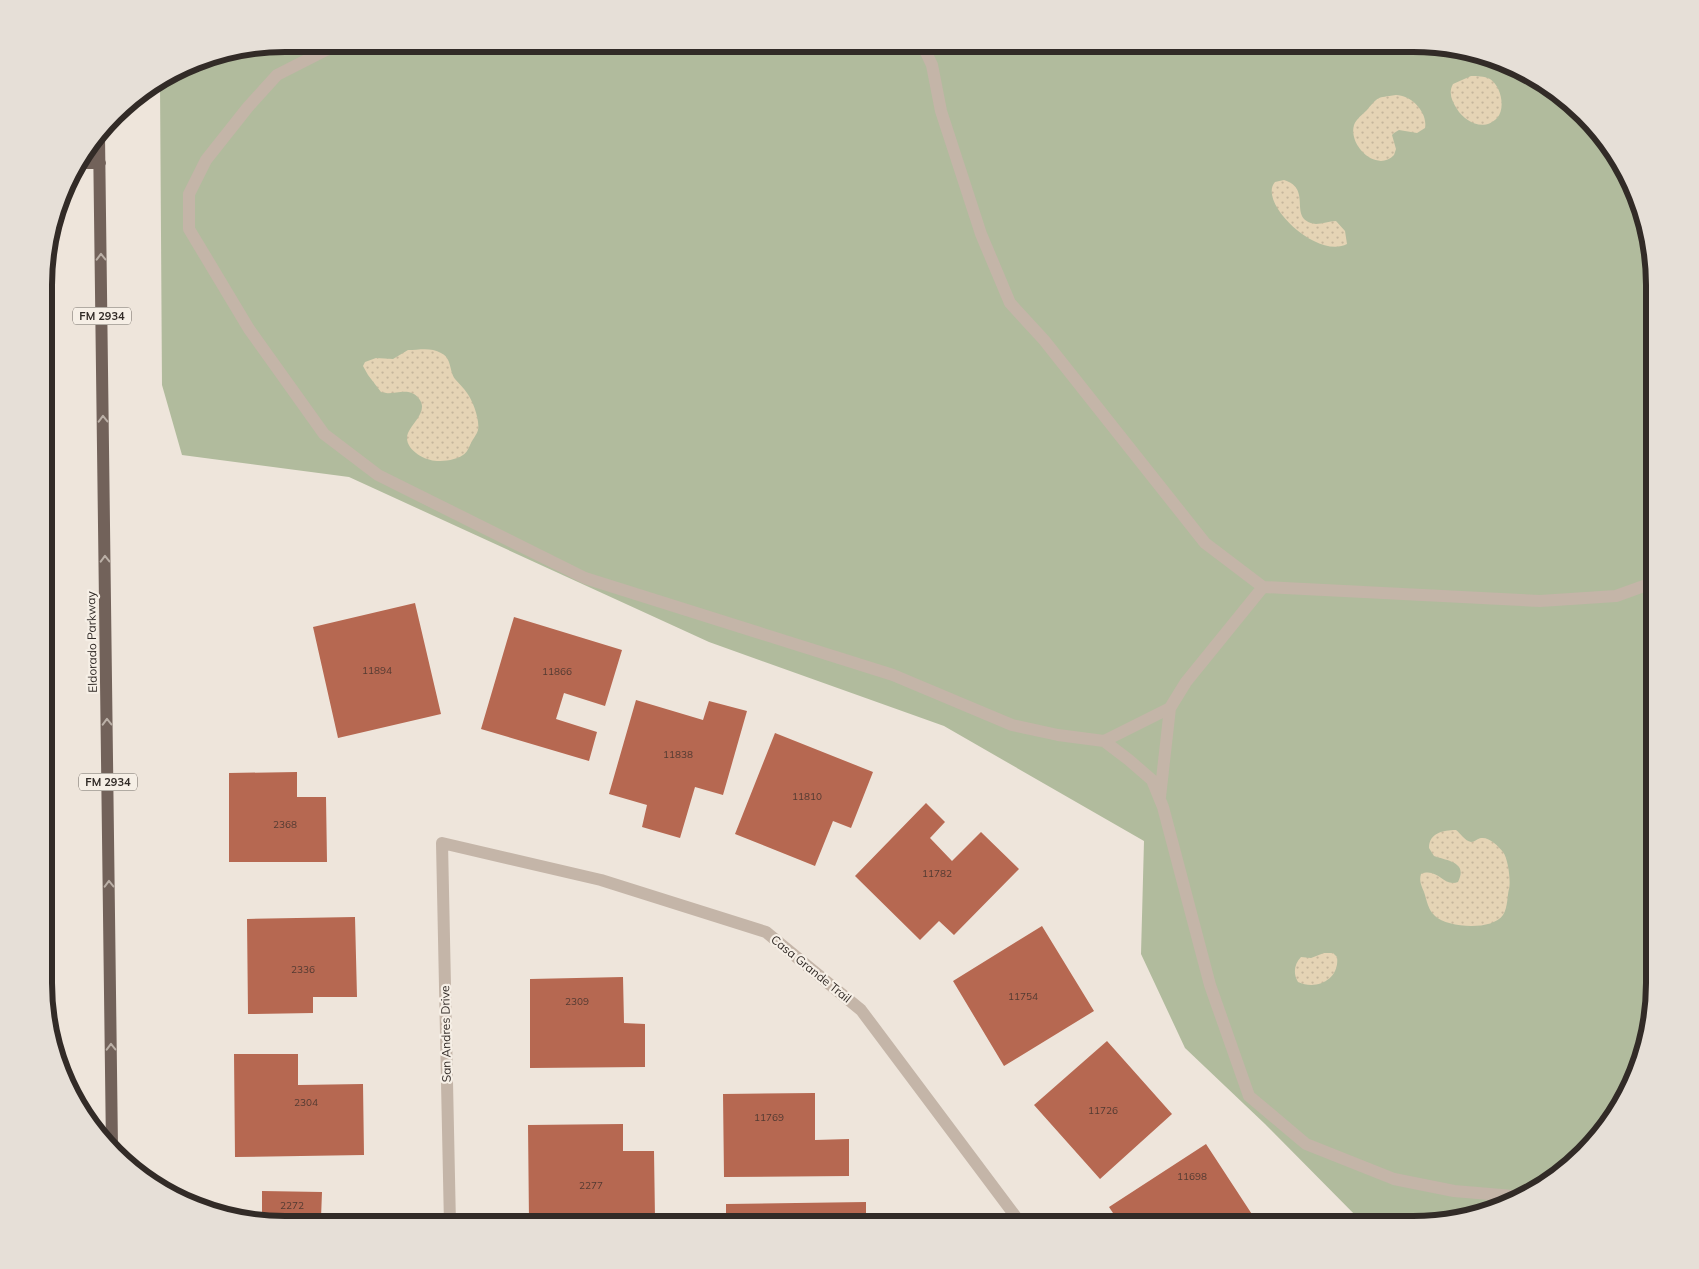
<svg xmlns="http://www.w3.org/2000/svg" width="1699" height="1269" viewBox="0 0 1699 1269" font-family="Mulish,sans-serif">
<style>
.grass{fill:#b1bb9d}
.sand{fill:url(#sand-dots)}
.building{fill:#b66851}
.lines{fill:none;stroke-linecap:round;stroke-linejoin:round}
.minor{stroke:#c4b5a8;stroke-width:12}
.major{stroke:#72625a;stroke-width:12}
.oneway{stroke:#bbb0a7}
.labels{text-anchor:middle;stroke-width:4.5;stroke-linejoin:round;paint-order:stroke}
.number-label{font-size:10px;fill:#533a32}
.shield{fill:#f6efe6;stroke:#6d6660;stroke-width:1}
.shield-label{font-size:11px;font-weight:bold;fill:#322b27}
.street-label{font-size:12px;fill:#322b27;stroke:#f6efe6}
.rim{fill:none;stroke:#322b27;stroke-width:6}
</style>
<defs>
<pattern id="sand-dots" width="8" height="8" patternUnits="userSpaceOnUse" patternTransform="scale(1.25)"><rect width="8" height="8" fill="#e5d4b5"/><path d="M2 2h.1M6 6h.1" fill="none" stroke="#c5b69c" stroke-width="1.8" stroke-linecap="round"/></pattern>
</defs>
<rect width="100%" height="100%" fill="#eee5db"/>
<!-- grass -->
<path class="grass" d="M285,44H1429L1506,62L1573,104L1630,179L1655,285V1000L1637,1076L1595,1143L1520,1200L1414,1225H1365L1265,1124L1185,1048L1141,954L1144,841L944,726L709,642L349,477L182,455L162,385L160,84L207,57Z"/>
<!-- sand -->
<path class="sand" d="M1471,76C1477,76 1484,76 1490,79C1501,86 1506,108 1497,118C1484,132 1465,122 1457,109C1452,101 1448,93 1453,84Z
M1396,95C1411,95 1428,112 1425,128L1417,133L1399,130L1394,133L1392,135L1396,149L1394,155C1377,173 1348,146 1354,125C1356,119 1363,114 1367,110C1379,96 1376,98 1396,95Z
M1284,180C1314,189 1286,220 1316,224C1323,224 1329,221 1336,221L1345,231L1347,244C1317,260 1257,202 1275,182Z
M408,350C419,350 431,347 441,353C452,358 449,371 455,379C459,384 464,388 467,393C473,401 480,420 478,430C477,434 473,439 471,443C469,447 467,453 463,455C456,460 445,461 437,461C424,461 402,448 408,433C413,421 433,408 414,394C404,388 391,396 381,392L368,375L363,366L365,362L376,358L393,359Z
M1456,830C1460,833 1465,841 1471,842C1475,842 1478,838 1481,838C1490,837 1498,846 1503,852C1508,858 1511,881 1509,889C1507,897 1508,907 1503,915C1492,931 1448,928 1435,916C1428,910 1427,901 1424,892C1421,885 1419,881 1421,874C1438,867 1444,888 1458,882C1468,862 1448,861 1434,856L1429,848C1429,833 1443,830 1456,830Z
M1324,953H1333L1337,957C1340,979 1317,991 1298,982C1293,974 1294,964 1301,957L1311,958Z"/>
<!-- building -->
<path class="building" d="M415,603L441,714L338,738L313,627Z
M514,617L622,650L605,706L564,693L556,719L597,732L589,761L481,729Z
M636,700L703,720L709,701L747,711L723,795L695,787L680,838L642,827L647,805L609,794Z
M775,733L873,772L851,828L833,821L815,866L735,834Z
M297,772V797H326L327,862H229V773Z
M926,803L945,822L930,838L952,861L981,832L1019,869L954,935L939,921L920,940L855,876Z
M355,917L357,997H313V1013L248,1014L247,919Z
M1042,926L1094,1011L1004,1066L953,981Z
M623,977L624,1023L645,1024V1067L530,1068V979Z
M1107,1041L1172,1114L1100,1179L1034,1105Z
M234,1054H298V1085L363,1084L364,1155L235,1157Z
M815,1093V1140L849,1139V1176L724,1177L723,1094Z
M623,1124V1151H654L655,1219L529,1221L528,1125Z
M1206,1144L1259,1225H1121L1109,1207Z
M262,1191L322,1192L321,1218H360V1225H270L262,1223Z
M866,1202V1225H726V1204Z"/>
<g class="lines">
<!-- minor -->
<path class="minor" d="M338,44L277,75L248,107L206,160L189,194V229L249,329L324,434L378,475L585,578L893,675L1012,725L1058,735L1104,741L1129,760L1152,780L1163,807L1210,985L1249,1096L1306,1144L1394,1179L1454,1191L1525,1197
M922,44L932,65L941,111L981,234L1010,303L1044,340L1205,543L1263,587L1540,601L1616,596L1655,582
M1104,741L1170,708L1186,682L1263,587
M1160,797L1170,708
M450,1225L442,843L601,880L766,932L861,1010L1022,1225"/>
<!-- major -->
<path class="major" d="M99,136L112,1148
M77,163H100"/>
</g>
<!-- one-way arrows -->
<defs><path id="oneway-chevron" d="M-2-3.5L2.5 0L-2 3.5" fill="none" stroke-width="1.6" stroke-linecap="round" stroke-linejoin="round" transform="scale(1.25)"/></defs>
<g class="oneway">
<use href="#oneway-chevron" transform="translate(101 257) rotate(-91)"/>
<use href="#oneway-chevron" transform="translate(103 419) rotate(-91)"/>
<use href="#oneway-chevron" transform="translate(105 559) rotate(-91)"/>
<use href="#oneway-chevron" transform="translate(107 722) rotate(-91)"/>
<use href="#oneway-chevron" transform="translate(109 884) rotate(-91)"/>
<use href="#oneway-chevron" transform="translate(111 1047) rotate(-91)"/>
</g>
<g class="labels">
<!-- number labels -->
<g class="number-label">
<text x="377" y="674">11894</text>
<text x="557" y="675">11866</text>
<text x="678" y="758">11838</text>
<text x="807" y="800">11810</text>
<text x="285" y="828">2368</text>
<text x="937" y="877">11782</text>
<text x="303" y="973">2336</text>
<text x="1023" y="1000">11754</text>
<text x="577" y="1005">2309</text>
<text x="306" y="1106">2304</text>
<text x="1103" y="1114">11726</text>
<text x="769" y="1121">11769</text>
<text x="1192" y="1180">11698</text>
<text x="591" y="1189">2277</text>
<text x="292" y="1209">2272</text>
</g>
<!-- shield labels -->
<g class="shield">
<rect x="73" y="307.5" width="58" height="17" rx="4"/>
<rect x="79" y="773.5" width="58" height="17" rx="4"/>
</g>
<g class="shield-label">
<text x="102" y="320">FM 2934</text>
<text x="108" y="786">FM 2934</text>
</g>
<!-- street labels -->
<g class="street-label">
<text transform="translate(92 642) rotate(-91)" y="4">Eldorado Parkway</text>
<text transform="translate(811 969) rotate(39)" y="4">Casa Grande Trail</text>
<text transform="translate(446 1034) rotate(-91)" y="4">San Andres Drive</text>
</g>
</g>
<!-- crop -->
<path d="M0 0H1699V1269H0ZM285 52H1413A233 233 0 0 1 1646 285V983A233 233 0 0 1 1413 1216H285A233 233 0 0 1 52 983V285A233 233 0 0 1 285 52Z" fill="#e6dfd7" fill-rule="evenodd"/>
<path class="rim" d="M285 52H1413A233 233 0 0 1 1646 285V983A233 233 0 0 1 1413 1216H285A233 233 0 0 1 52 983V285A233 233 0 0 1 285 52Z"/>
</svg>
